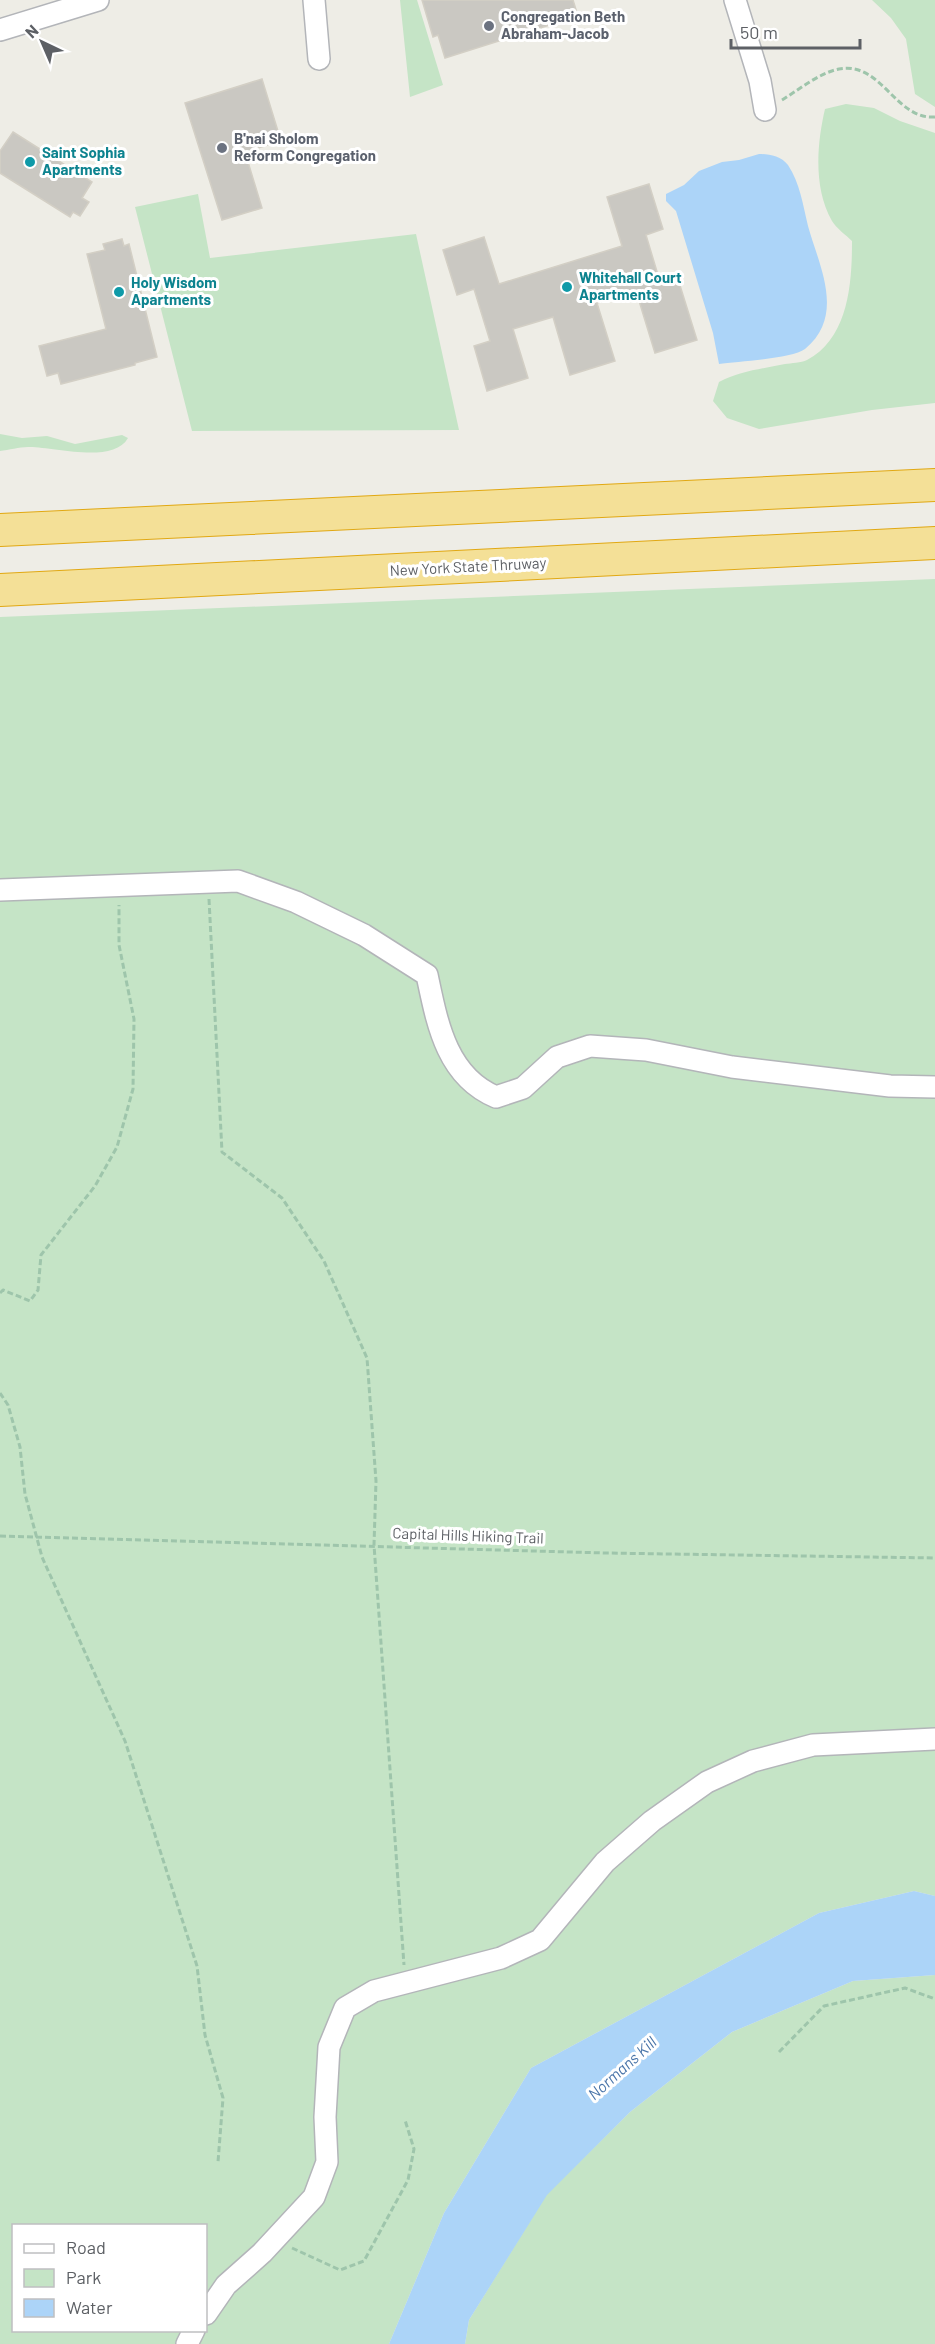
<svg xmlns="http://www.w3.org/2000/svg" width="935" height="2344" viewBox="0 0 935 2344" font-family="Barlow,sans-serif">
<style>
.green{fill:#c5e4c6;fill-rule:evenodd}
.water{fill:#acd4f8}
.building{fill:#cac8c2;stroke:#d3cfc5;stroke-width:1.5}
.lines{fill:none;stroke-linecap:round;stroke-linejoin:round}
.minor-casing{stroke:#b3b5b9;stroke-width:24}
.highway-casing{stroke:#e1a813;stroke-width:34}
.path{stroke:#9ec5ab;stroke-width:3;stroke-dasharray:6 3;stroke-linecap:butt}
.minor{stroke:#fff;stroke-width:21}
.highway{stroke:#f4e097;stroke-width:32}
.worship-dot{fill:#6b7280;stroke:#fff;stroke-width:2}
.culture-dot{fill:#0f9aa8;stroke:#fff;stroke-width:2}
.labels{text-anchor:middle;stroke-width:6;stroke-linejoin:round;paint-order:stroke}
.worship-label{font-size:15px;font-weight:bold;fill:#5b616d;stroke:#fff;text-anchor:start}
.culture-label{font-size:15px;font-weight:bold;fill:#0d838f;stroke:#fff;text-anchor:start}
.street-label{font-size:15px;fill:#5d6065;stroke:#fff}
.water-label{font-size:16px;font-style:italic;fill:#4a75a9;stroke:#fff}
</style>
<rect width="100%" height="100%" fill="#eeede6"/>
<!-- green -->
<path class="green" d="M400,0H417L443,85L410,97Z
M872,0H935V107L915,94L906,39L891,18Z
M846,104L874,108L900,121L935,133V403L872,410L759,429L727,418L713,401L719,382C740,371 761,369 785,364C791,363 801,363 807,360C849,338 852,282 852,241C846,235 836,228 832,221C813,188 817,143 825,109Z
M198,194L210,258L416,234L459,430L192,431L135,207Z
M0,434L22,438L47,436L75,444L122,435L128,438C113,465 51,446 28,447C19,447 9,450 0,451Z
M935,579V1896L914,1891L819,1913L531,2068L444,2213L389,2344H0V617ZM14,2226H206V2330H14Z
M935,1975V2344H465L469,2320L546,2195L630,2112L732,2032L853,1981Z"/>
<!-- water -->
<path class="water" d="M759,154C769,154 781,156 788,165C800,183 803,205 808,226C819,266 846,315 805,349C792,359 738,361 719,364L713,333L676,211L666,201V194L684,185L699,171L722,162L739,160Z
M914,1891L935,1896V1975L853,1981L732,2032L630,2112L547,2195L469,2320L465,2344H389L444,2213L531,2068L819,1913Z"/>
<!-- building -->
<path class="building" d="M422,0H573L578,16L445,58L438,35L433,37Z
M262,79L281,141L245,152L262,208L222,220L185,103Z
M13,132L92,182L82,198L89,202L80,216L73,212L70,217L0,173V151Z
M649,184L663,229L646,235L661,285L678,279L697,340L655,353L636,291L597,303L615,361L570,375L553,317L513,329L528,378L487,391L474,346L490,341L474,289L457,295L443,250L484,237L499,284L622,246L607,197Z
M122,239L124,246L129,244L157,357L135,363V365L61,384L58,373L47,376L39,346L106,329L87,254L105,250L103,244Z"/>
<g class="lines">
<!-- minor casing -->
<g class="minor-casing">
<path id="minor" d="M314,0L319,59
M735,0L760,81L765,110
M0,30L98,0
M0,890L238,881L296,902L364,935L427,975C437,1022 446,1076 496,1097L523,1088L557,1057L590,1046L646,1050L732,1067L890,1086L935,1087
M206,2314L226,2285L262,2253L314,2197L327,2162L325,2117L329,2047L345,2008L374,1991L501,1958L540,1940L605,1862L652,1821L707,1782L753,1761L813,1745L935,1739
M187,2344L194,2330"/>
</g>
<!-- highway casing -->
<g class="highway-casing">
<path id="highway" d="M0,530L935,485
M0,590L935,543"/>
</g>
<!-- path -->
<path class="path" d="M782,100C800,89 819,73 839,69C882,61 895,120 935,117
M209,899L222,1152L282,1198L324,1261L367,1358L376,1481L374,1545L404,1965
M0,1293L3,1290L30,1301L38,1290L41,1255L95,1186L117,1147L133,1089L134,1019L119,945V905
M0,1393L8,1405L20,1447L25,1494L42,1557L125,1741L197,1966L205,2035L223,2098L218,2162
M0,1536L605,1553L935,1558
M779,2052L824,2006L905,1988L935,1999
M292,2248L340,2270L364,2261L408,2180L414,2149L405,2120"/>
<!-- minor -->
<use href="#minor" class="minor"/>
<!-- highway -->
<use href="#highway" class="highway"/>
</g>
<!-- markers -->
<g class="worship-dot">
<circle cx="489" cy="26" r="6"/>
<circle cx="222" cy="148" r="6"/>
</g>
<g class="culture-dot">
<circle cx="30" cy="162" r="6"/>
<circle cx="567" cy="287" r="6"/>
<circle cx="119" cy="292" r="6"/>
</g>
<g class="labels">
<!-- worship labels -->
<g class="worship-label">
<text x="501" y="22">Congregation Beth<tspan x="501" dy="17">Abraham-Jacob</tspan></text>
<text x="234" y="144">B'nai Sholom<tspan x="234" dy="17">Reform Congregation</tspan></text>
</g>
<!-- culture labels -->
<g class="culture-label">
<text x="42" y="158">Saint Sophia<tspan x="42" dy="17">Apartments</tspan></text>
<text x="579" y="283">Whitehall Court<tspan x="579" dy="17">Apartments</tspan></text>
<text x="131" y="288">Holy Wisdom<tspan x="131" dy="17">Apartments</tspan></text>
</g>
<!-- street labels -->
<g class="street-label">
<text transform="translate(468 567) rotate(-3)" y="5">New York State Thruway</text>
<text transform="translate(468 1536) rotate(2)" y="5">Capital Hills Hiking Trail</text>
</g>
<!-- water labels -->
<g class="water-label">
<text transform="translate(622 2068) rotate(-42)" y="6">Normans Kill</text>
</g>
</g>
<!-- legend -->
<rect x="12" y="2224" width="195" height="108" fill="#ffffff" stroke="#bebfc1" stroke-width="1.5"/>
<rect x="24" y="2244" width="30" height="9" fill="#ffffff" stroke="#bebfc1" stroke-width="1.5"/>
<text x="66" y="2254" font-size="18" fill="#5d6065">Road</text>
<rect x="24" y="2269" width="30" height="18" fill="#c5e4c6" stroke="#bebfc1" stroke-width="1.5"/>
<text x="66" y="2284" font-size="18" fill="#5d6065">Park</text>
<rect x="24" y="2299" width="30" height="18" fill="#acd4f8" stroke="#bebfc1" stroke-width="1.5"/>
<text x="66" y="2314" font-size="18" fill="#5d6065">Water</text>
<!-- north arrow -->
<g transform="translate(42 42) rotate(316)" stroke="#ffffff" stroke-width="4.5" paint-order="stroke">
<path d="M0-4.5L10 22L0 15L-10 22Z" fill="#5d6065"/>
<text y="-9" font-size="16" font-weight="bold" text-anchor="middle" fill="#5d6065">N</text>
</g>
<!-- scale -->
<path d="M731 39v9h129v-9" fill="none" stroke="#5d6065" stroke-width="3"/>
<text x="740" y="39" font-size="18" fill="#5d6065" stroke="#ffffff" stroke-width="4.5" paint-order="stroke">50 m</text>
</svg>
